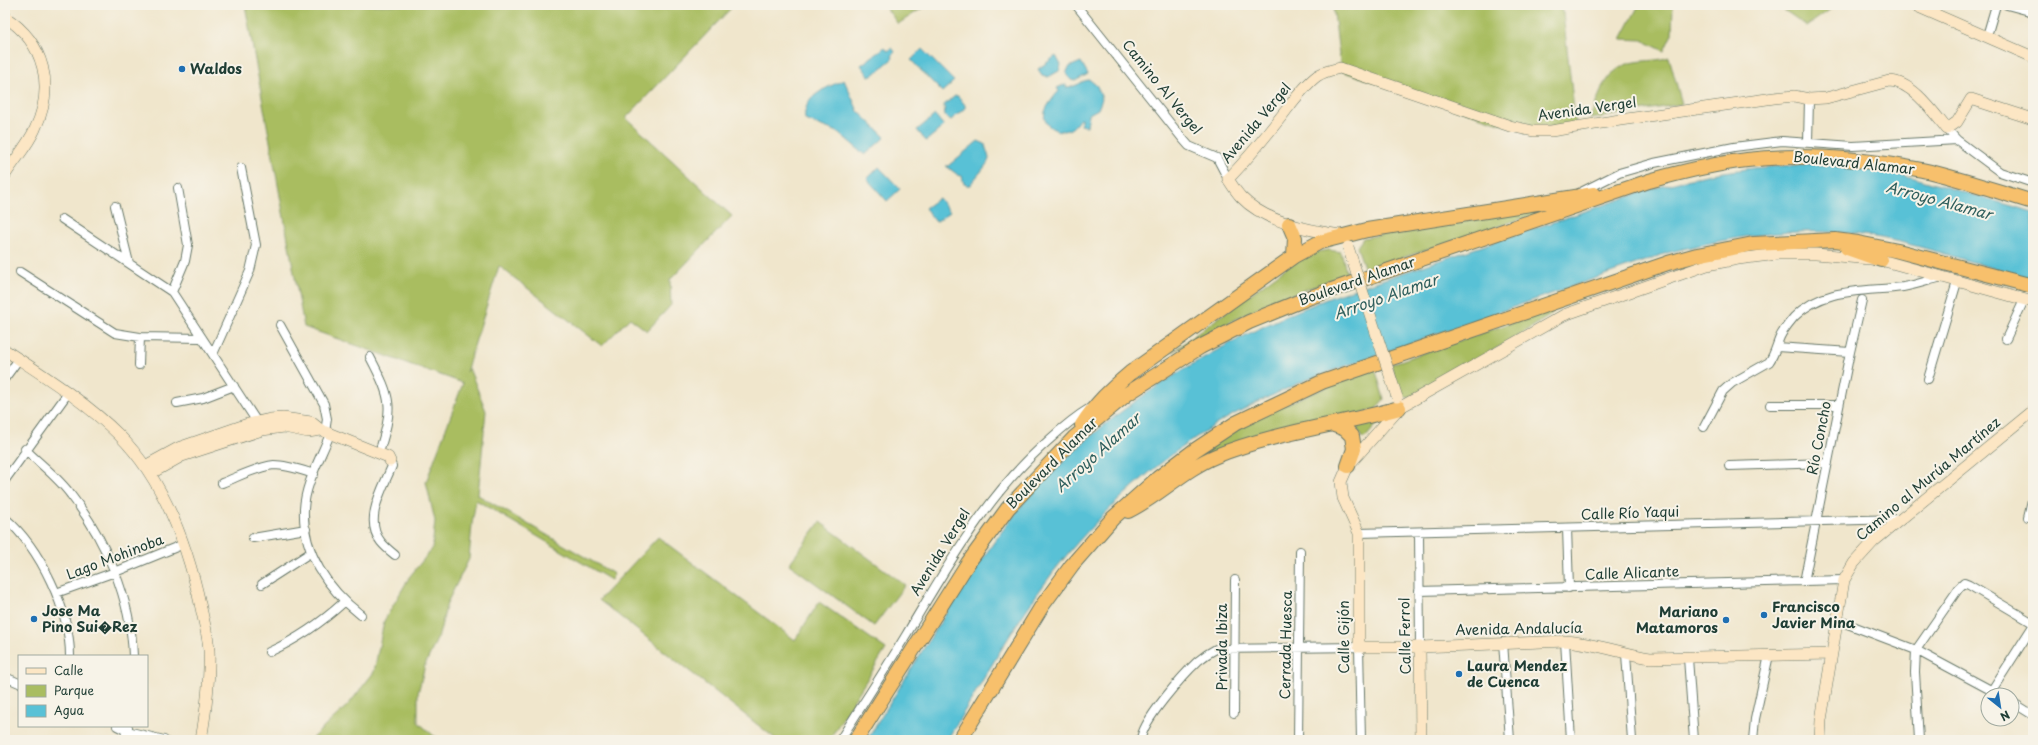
<svg xmlns="http://www.w3.org/2000/svg" width="2038" height="745" viewBox="0 0 2038 745" font-family="'Playpen Sans',sans-serif">
<style>
.green{fill:#a9bd61;stroke:#647d4a}
.water{fill:#59c1d6;stroke:#3c7f85}
.lines{fill:none;stroke-linecap:round;stroke-linejoin:round}
.street-casing{stroke:#687869;stroke-width:10}
.secondary-casing{stroke:#687869;stroke-width:12}
.highway-casing{stroke:#687869;stroke-width:16}
.street{stroke:#fff;stroke-width:8}
.secondary{stroke:#fce6c4;stroke-width:11}
.highway{stroke:#f7c06c;stroke-width:14}
.secondary-bridge-casing{stroke:#687869;stroke-width:12;stroke-linecap:butt}
.secondary-bridge{stroke:#fce6c4;stroke-width:11}
.poi-dot{fill:#1f6fb2;stroke:#f7f3e8;stroke-width:1.5}
.labels{text-anchor:middle;stroke-width:4;stroke-linejoin:round;paint-order:stroke}
.poi-label{font-size:14px;font-weight:bold;fill:#1f3d34;stroke:#f7f3e8;text-anchor:start}
.street-label{font-size:14px;fill:#1f3d34;stroke:#f7f3e8}
.water-label{font-size:15px;font-style:italic;fill:#2e5e5c;stroke:#f7f3e8}
</style>
<rect width="100%" height="100%" fill="#f7f3e8"/>
<filter id="ink" filterUnits="userSpaceOnUse"><feTurbulence type="fractalNoise" baseFrequency=".025" numOctaves="2"/><feDisplacementMap in="SourceGraphic" scale="8" xChannelSelector="R" yChannelSelector="G"/><feConvolveMatrix kernelMatrix="1 2 1 2 8 2 1 2 1" color-interpolation-filters="sRGB"/></filter>
<filter id="wash" filterUnits="userSpaceOnUse"><feTurbulence type="fractalNoise" baseFrequency=".012" numOctaves="4" result="noise"/><feDisplacementMap in="SourceGraphic" scale="16" xChannelSelector="R" yChannelSelector="G"/><feGaussianBlur stdDeviation="0.9" result="paint"/><feColorMatrix in="noise" values="0 0 0 0 0 0 0 0 0 0 0 0 0 0 0 0 0 1.4 0 .05"/><feComposite in="paint" operator="in"/></filter>
<g filter="url(#wash)">
<rect width="100%" height="100%" fill="#f0e6cc"/>
<!-- green -->
<path class="green" d="M245,5H734L626,118L732,216L670,280L671,305L647,331L630,318L602,346L499,266L466,372L469,368L486,411L478,495L614,574L611,580L476,500L472,524L469,559L447,603L439,635L425,665L418,693V722L434,736L443,740H310L348,705L374,672L384,621L410,576L432,549L435,521L426,482L463,383L304,327Z
M884,5H927L898,24Z
M1333,5H1562L1576,127H1512L1341,71Z
M1639,5H1673L1672,34L1664,51L1642,40L1621,39Z
M1777,5H1834L1835,6L1807,26Z
M1669,57L1682,104L1590,119C1599,96 1606,66 1636,62C1647,60 1658,61 1669,57Z
M1569,203L1365,270L1357,247L1363,238Z
M1329,250L1341,252L1347,274L1259,307L1172,352L1287,267L1315,252Z
M1552,309V314L1520,335L1409,398L1400,395L1391,364Z
M1375,368L1384,399L1375,410L1241,443L1154,487L1225,435L1281,406Z
M1377,421L1378,423L1365,438H1362L1356,426Z
M820,522L905,585L874,626L789,564Z
M658,537L795,640L819,602L886,649L829,740H777L599,600Z"/>
<!-- water -->
<path class="water" d="M885,47L888,51L892,48L895,52L892,55L893,58L872,76H869L861,65Z
M922,49L954,81L942,92L911,60Z
M1056,56L1061,65L1059,71L1048,77L1042,75L1038,69Z
M1081,62L1088,74L1075,81L1071,80L1066,74L1069,67Z
M844,80L858,111L885,137L865,155L838,132L805,120C802,96 826,88 844,80Z
M1090,80L1097,86L1102,99L1098,109L1089,114L1087,126L1081,125V118C1077,121 1076,126 1070,129C1059,135 1041,126 1045,112C1046,107 1055,95 1059,91L1057,88L1066,84V87C1080,87 1080,80 1090,80Z
M955,96H958L965,105V108L951,120L945,116L944,105Z
M935,115L944,126L926,141L917,130Z
M978,141L985,144C985,147 989,156 989,159C988,165 974,179 970,185H967L964,184L962,176L958,175L946,166H948Z
M1810,164L1859,168L1911,177L2033,212V280C1982,266 1932,248 1881,238C1809,224 1736,235 1667,253L1306,380C1271,396 1236,411 1204,432C1156,463 1108,507 1071,550C1023,606 985,678 947,740H867C916,662 962,582 1018,510C1026,499 1036,490 1045,480C1124,396 1227,338 1334,296L1651,189L1710,174L1754,168Z
M879,167L900,189L887,201L867,179Z
M939,198L950,212L936,222L925,208Z"/>
</g>
<g filter="url(#ink)">
<g class="lines">
<!-- street casing -->
<g class="street-casing">
<path id="street" d="M1076,5L1182,138L1189,146L1217,158L1228,179
M2007,5L2033,12
M1987,36L1996,5
M1947,129L1957,140L2000,172L2033,183
M1808,142L1809,99
M1579,193L1619,173L1654,163L1734,147L1782,141L1853,146L1957,140
M115,206L129,263
M62,219L172,292L259,425
M20,272L115,333L140,337L202,338
M172,292L185,261L188,245L178,188
M280,325L324,404L327,419L325,432
M2006,339L2024,300
M1777,347L1850,352
M213,354L250,271L256,245L241,168
M370,357C393,401 393,407 379,453
M139,365L140,337
M5,378L19,359
M1928,379L1957,282
M177,403L203,398L234,386
M1770,405H1839
M1704,427L1723,391L1732,383L1769,362C1775,354 1776,346 1780,337C1783,330 1789,323 1794,317C1824,287 1864,292 1903,287C1916,285 1929,280 1942,277
M330,434C321,457 305,484 304,509C302,553 328,589 361,615
M25,449C40,464 59,478 71,495C106,540 131,599 133,656
M390,461L392,466C383,488 363,520 381,542C385,547 390,551 395,555
M1729,466L1828,463
M5,480L68,393
M222,483C238,477 256,467 274,465C287,465 301,470 314,474
M2028,517L2033,496
M5,518C40,548 70,610 70,656
M1567,528L1569,588
M1419,532L1420,647
M1359,533L1902,519
M253,538L306,529
M1804,582L1850,352L1862,300
M262,584L310,553
M1419,591L1844,580
M56,593L115,572L184,544
M1837,620L1916,650L2000,695
M1565,641L1571,740
M1503,642L1510,740
M269,652C298,639 321,623 344,602
M1626,654L1632,740
M1688,658L1694,740
M5,677L19,683
M1992,690L2033,626
M2012,702L2033,715
M1234,713L1235,580
M117,726L127,731L164,740
M124,740L128,727
M840,740C862,705 885,670 906,635C948,565 987,494 1049,440C1062,428 1075,417 1090,408
M1141,740C1141,722 1184,674 1198,661C1204,656 1210,652 1216,649L1359,647L1361,740
M1298,740L1300,551
M1753,740L1755,719L1769,655
M1919,740L1915,672L1916,650L1959,588L1964,583L1969,585L2033,623"/>
</g>
<!-- secondary casing -->
<g class="secondary-casing">
<path id="secondary" d="M1914,5L2033,57
M5,17C45,43 55,87 35,129C28,145 15,159 5,175
M1340,235C1307,230 1265,222 1241,197C1236,192 1232,185 1228,179C1248,159 1266,136 1284,113C1294,100 1304,86 1317,76C1324,71 1332,70 1340,68L1510,126L1533,131H1551L1620,120L1774,98L1794,96L1809,99L1826,98L1889,81C1912,81 1934,113 1947,129L1957,122L1971,99L2033,119
M5,350C44,376 86,402 119,435C164,480 188,547 201,608C204,622 208,636 209,650C210,680 206,711 201,740
M1399,405V408L1348,466L1341,482L1343,498L1359,533V647H1420L1565,641C1594,643 1621,653 1650,658L1831,654
M1399,408L1564,315L1707,265L1738,259L1778,254H1816L1881,260L2033,302
M145,466L178,448L248,424L270,419L283,418L311,422L321,430L388,457L390,461
M150,474L182,456L262,430L284,427L308,432L321,430
M1420,647L1421,740
M1820,740L1821,720L1844,580L1854,563L1874,541L2033,411"/>
</g>
<!-- highway casing -->
<g class="highway-casing">
<path id="highway" d="M1289,224L1295,238L1294,256
M1847,248L1881,260
M1082,425C1095,404 1111,389 1130,373L1294,256L1320,242L1367,230L1594,194
M1334,425L1345,429L1352,436L1354,449L1348,466
M1128,511C1159,496 1184,469 1216,456C1272,433 1340,425 1399,408
M856,740L968,563L1008,508L1074,438L1127,394L1200,347L1249,322L1308,298L1649,181C1681,172 1713,164 1747,160C1804,153 1865,159 1922,170C1959,178 1996,191 2033,202
M960,740L1042,606L1072,565L1113,518L1158,478L1195,450L1236,423L1322,382L1668,263L1697,255L1753,244L1835,240L1858,243L1898,251L2033,286"/>
</g>
<!-- street -->
<use href="#street" class="street"/>
<!-- secondary -->
<use href="#secondary" class="secondary"/>
<!-- highway -->
<use href="#highway" class="highway"/>
<!-- secondary-bridge casing -->
<g class="secondary-bridge-casing">
<path id="secondary-bridge" d="M1348,247L1397,397"/>
</g>
<!-- secondary-bridge -->
<use href="#secondary-bridge" class="secondary-bridge"/>
</g>
</g>
<!-- markers -->
<g class="poi-dot">
<circle cx="182" cy="69" r="4"/>
<circle cx="1764" cy="615" r="4"/>
<circle cx="34" cy="619" r="4"/>
<circle cx="1726" cy="620" r="4"/>
<circle cx="1459" cy="674" r="4"/>
</g>
<g class="labels">
<!-- poi labels -->
<g class="poi-label">
<text x="190" y="74">Waldos</text>
<text x="1772" y="612">Francisco<tspan x="1772" dy="16">Javier Mina</tspan></text>
<text x="42" y="616">Jose Ma<tspan x="42" dy="16">Pino Sui�Rez</tspan></text>
<text x="1718" y="617" text-anchor="end">Mariano<tspan x="1718" dy="16">Matamoros</tspan></text>
<text x="1467" y="671">Laura Mendez<tspan x="1467" dy="16">de Cuenca</tspan></text>
</g>
<!-- street labels -->
<g class="street-label">
<text transform="translate(1162 87) rotate(51)" y="5">Camino Al Vergel</text>
<text transform="translate(1587 109) rotate(-8)" y="5">Avenida Vergel</text>
<text transform="translate(1256 123) rotate(-50)" y="5">Avenida Vergel</text>
<text transform="translate(1854 163) rotate(6)" y="5">Boulevard Alamar</text>
<text transform="translate(1357 281) rotate(-19)" y="5">Boulevard Alamar</text>
<text transform="translate(1819 438) rotate(-79)" y="5">Río Concho</text>
<text transform="translate(1052 463) rotate(-45)" y="5">Boulevard Alamar</text>
<text transform="translate(1928 479) rotate(-40)" y="5">Camino al Murúa Martínez</text>
<text transform="translate(1630 513) rotate(-2)" y="5">Calle Río Yaqui</text>
<text transform="translate(940 552) rotate(-58)" y="5">Avenida Vergel</text>
<text transform="translate(115 557) rotate(-21)" y="5">Lago Mohinoba</text>
<text transform="translate(1632 573) rotate(-2)" y="5">Calle Alicante</text>
<text transform="translate(1519 629) rotate(-1)" y="5">Avenida Andalucía</text>
<text transform="translate(1405 636) rotate(-91)" y="5">Calle Ferrol</text>
<text transform="translate(1344 637) rotate(-90)" y="5">Calle Gijón</text>
<text transform="translate(1286 645) rotate(-89)" y="5">Cerrada Huesca</text>
<text transform="translate(1222 647) rotate(-90)" y="5">Privada Ibiza</text>
</g>
<!-- water labels -->
<g class="water-label">
<text transform="translate(1939 201) rotate(15)" y="5">Arroyo Alamar</text>
<text transform="translate(1386 297) rotate(-19)" y="5">Arroyo Alamar</text>
<text transform="translate(1098 453) rotate(-42)" y="5">Arroyo Alamar</text>
</g>
</g>
<!-- margin -->
<rect width="2038" height="745" fill="none" stroke="#f7f3e8" stroke-width="20"/>
<!-- legend -->
<rect x="18" y="655" width="130" height="72" fill="#f7f3e8" stroke="#a1aaa0"/>
<rect x="26" y="668" width="20" height="6" fill="#fce6c4" stroke="#a1aaa0"/>
<text x="54" y="675" font-size="12" fill="#1f3d34">Calle</text>
<rect x="26" y="685" width="20" height="12" fill="#a9bd61" stroke="#a1aaa0"/>
<text x="54" y="695" font-size="12" fill="#1f3d34">Parque</text>
<rect x="26" y="705" width="20" height="12" fill="#59c1d6" stroke="#a1aaa0"/>
<text x="54" y="715" font-size="12" fill="#1f3d34">Agua</text>
<!-- north arrow -->
<g transform="translate(2000 707) rotate(150)"><circle r="19" fill="#f7f3e8" stroke="#a1aaa0"/>
<path d="M0-3L7 15L0 10L-7 15Z" fill="#1f6fb2"/>
<text y="-6" font-size="11" font-weight="bold" text-anchor="middle" fill="#1f3d34">N</text>
</g>
</svg>
